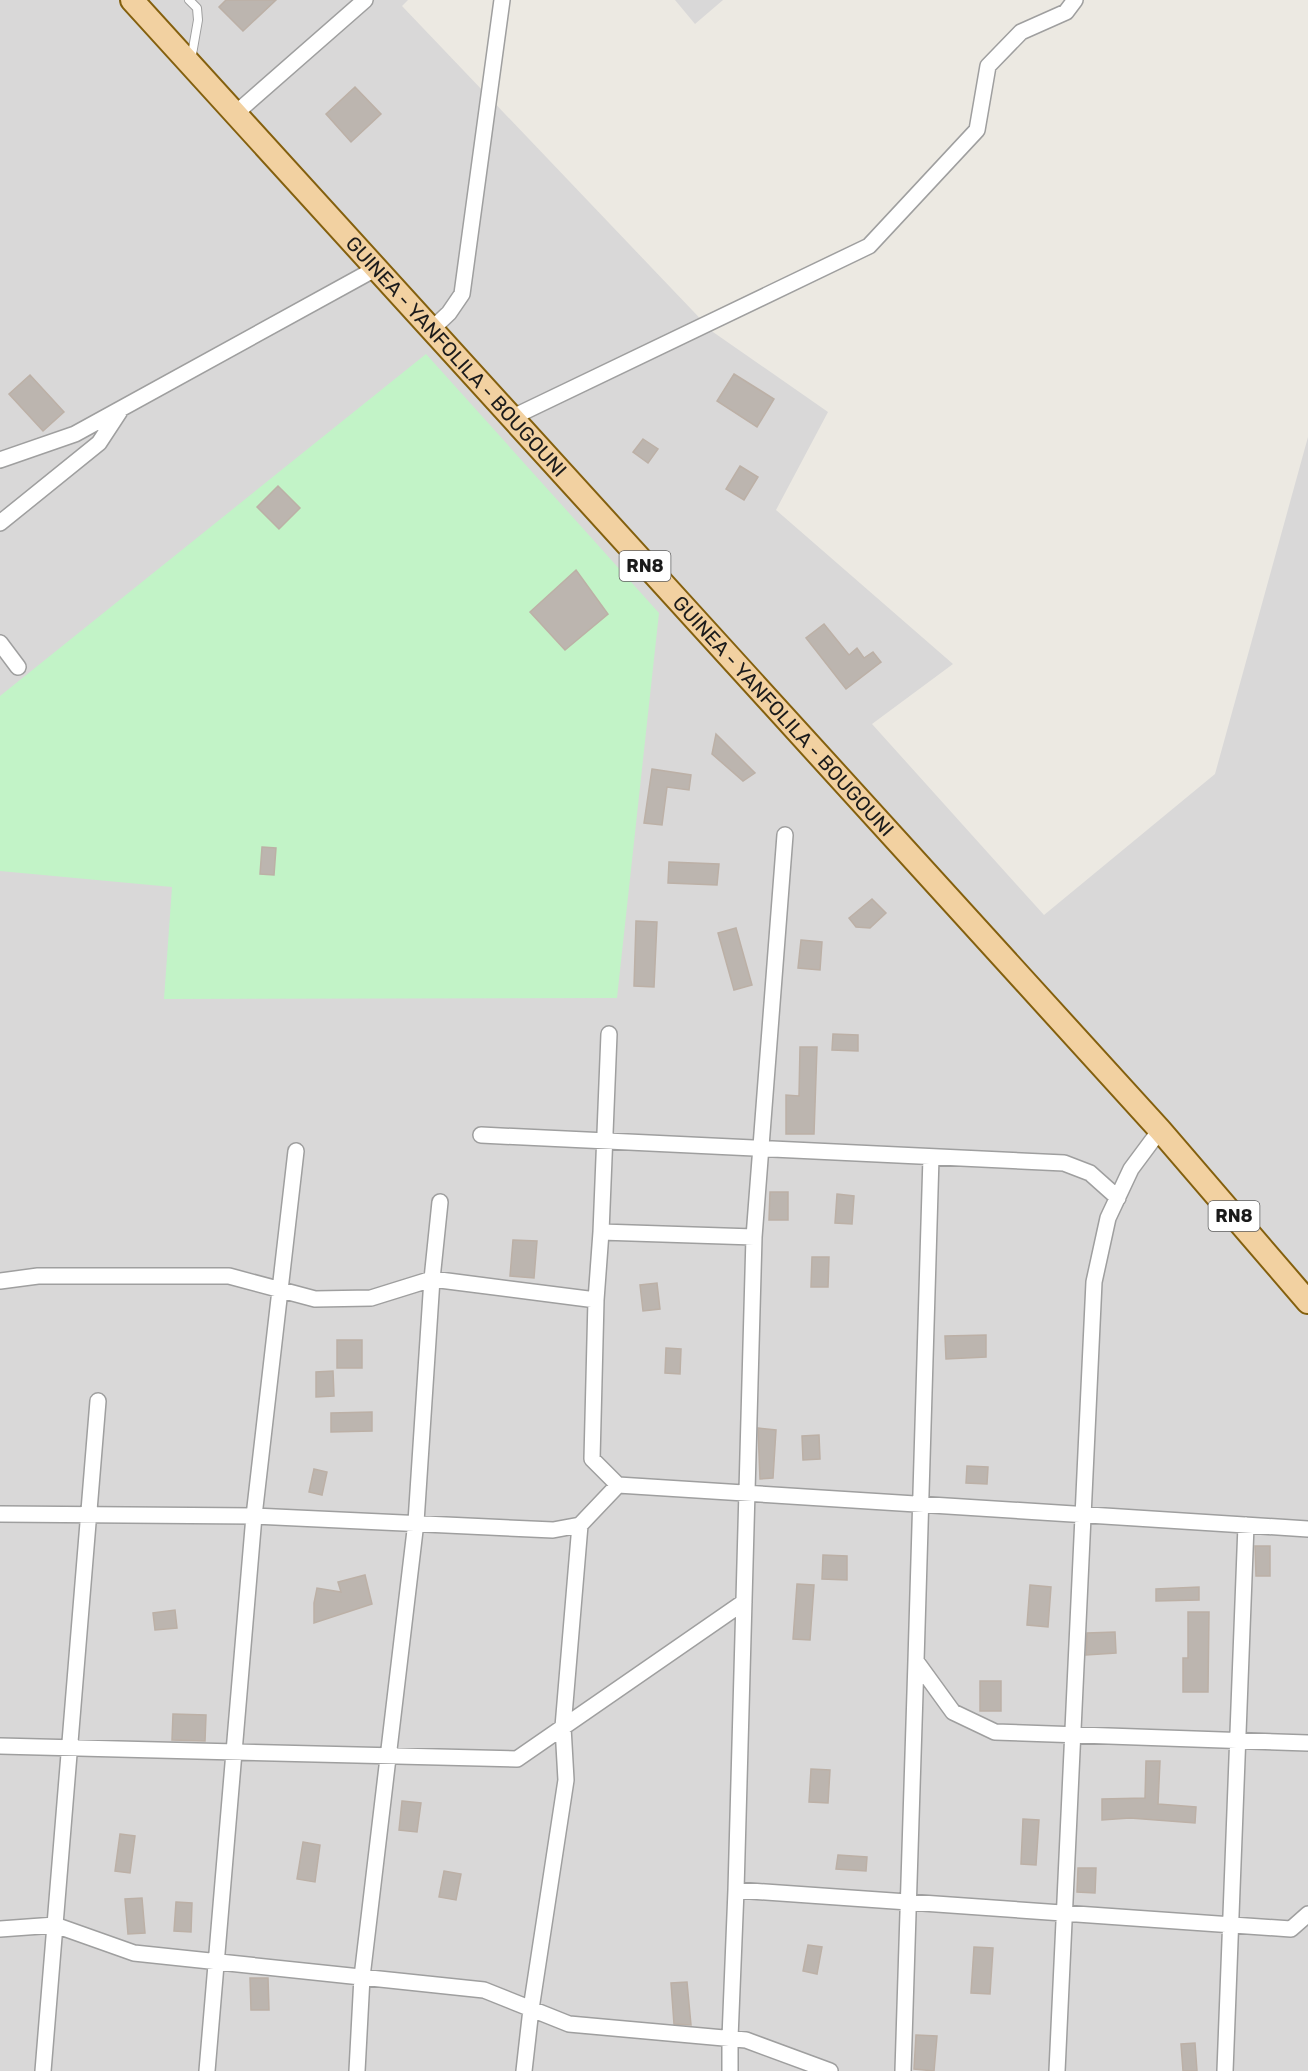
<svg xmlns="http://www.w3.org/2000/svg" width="1308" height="2071" viewBox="0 0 1308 2071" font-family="Rubik,sans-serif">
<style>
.residential{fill:#d9d8d8}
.park{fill:#c2f3c7}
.building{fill:#bcb5af;stroke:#bcb0a6;stroke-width:1.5}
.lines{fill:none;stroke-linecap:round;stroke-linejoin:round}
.service-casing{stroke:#9f9f9f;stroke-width:10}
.minor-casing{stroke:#9f9f9f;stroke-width:18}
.primary-casing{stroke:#84600e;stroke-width:26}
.service{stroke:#fff;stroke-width:8}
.minor{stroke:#fff;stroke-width:15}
.primary{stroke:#f2d1a1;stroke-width:22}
.labels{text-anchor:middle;stroke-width:4.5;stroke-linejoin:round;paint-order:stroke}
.shield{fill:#fff;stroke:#5f5f5f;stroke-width:1.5}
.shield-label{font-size:18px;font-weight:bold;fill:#1b1b1b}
.street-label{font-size:20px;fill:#1b1b1b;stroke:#fff}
</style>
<rect width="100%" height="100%" fill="#ece9e2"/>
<!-- residential -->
<path class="residential" d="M0,0H408L402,6L713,332L828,412L776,510L953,664L872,724L1044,915L1215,774L1308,437V2071H0Z
M675,0H723L695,24Z"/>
<!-- park -->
<path class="park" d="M426,354L659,613L617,998L164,999L172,887L0,871V696Z"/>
<!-- building -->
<path class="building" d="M226,0H276L243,31L219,7Z
M355,87L381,114L351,142L326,114Z
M734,374L774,399L757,427L717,401Z
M30,375L64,412L43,431L9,394Z
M643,439L658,449L648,463L633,452Z
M740,466L758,477L744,500L726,489Z
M278,486L300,508L279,529L257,507Z
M576,570L608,614L565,650L530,612Z
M824,624L849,655L857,648L864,658L873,652L881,662L846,689L806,638Z
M716,734L755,773L743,781L712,754Z
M652,769L691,775L689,790L667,787L662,825L644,823Z
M262,847L276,848L274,875L260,874Z
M669,862L719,864L717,885L668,883Z
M872,899L886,913L870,928L856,927L849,918Z
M636,921L657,922L654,987L634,986Z
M736,928L752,985L734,990L718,933Z
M801,940L822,942L820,970L798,968Z
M833,1034L858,1035V1051L832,1050Z
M800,1047H817L814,1134H786V1095L799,1096Z
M770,1192H788V1220H769Z
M837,1194L854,1196L852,1224L835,1223Z
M513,1240L537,1241L534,1278L510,1276Z
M812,1257H829L828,1287H811Z
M657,1283L660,1309L643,1311L640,1285Z
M986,1335V1357L946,1359L945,1336Z
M337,1340H362V1368H337Z
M666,1348L681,1349L680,1374L665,1373Z
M333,1371L334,1396L316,1397V1372Z
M372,1412V1431L331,1432V1413Z
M758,1428L776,1430L773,1478L760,1479Z
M819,1435L820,1459L803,1460L802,1436Z
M967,1466L988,1467L987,1484L966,1483Z
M314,1469L327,1472L322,1495L309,1492Z
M1255,1546H1270V1576H1256Z
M823,1555L847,1556V1580L822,1579Z
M365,1575L372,1604L314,1623V1603L317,1588L341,1592L338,1582Z
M797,1584L814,1585L810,1640L793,1639Z
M1030,1585L1051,1587L1048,1627L1027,1625Z
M1199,1587V1600L1156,1601V1589Z
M175,1610L177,1628L155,1630L153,1613Z
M1188,1612H1209L1208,1692H1183V1658H1188Z
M1115,1632L1116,1653L1086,1655L1087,1633Z
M980,1681H1001V1711H980Z
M173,1714L206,1715L205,1741L172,1740Z
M1146,1761H1160L1158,1804L1196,1807L1195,1823L1130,1818L1102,1820V1799L1145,1798Z
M811,1769L830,1770L828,1803L809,1802Z
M402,1801L421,1803L417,1832L399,1830Z
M1023,1819L1039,1820L1036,1865L1021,1864Z
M120,1834L135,1836L130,1873L115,1871Z
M303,1842L320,1845L315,1882L297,1879Z
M838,1855L867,1857L866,1871L836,1869Z
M1078,1868H1096L1095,1893L1077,1892Z
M444,1871L461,1874L456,1900L439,1897Z
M142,1898L145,1933L128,1934L125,1899Z
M176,1902L192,1903L191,1932L174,1931Z
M808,1945L822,1947L817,1974L803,1971Z
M974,1947L993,1948L990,1994L971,1993Z
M250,1978H268L269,2010H251Z
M687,1982L691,2025L674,2024L671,1983Z
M916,2035L937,2036L934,2071L914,2069Z
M1195,2043L1197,2071H1183L1181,2044Z"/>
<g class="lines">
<!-- service casing -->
<g class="service-casing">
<path id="service" d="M189,0L197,8L198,20L191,60"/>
</g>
<!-- minor casing -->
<g class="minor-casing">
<path id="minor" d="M235,114L365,0
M431,330L449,313L462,294L502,0
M511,418L869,246L977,130L988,66L1021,32L1066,12L1075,0
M0,460L75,434L375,269
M0,523L99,443L120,411
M0,643L18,667
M609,1034L601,1232L596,1300L592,1459L618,1485
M481,1135L1064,1163L1090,1173L1118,1198
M931,1157L916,1661L953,1712L995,1732L1308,1743
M601,1232L754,1237
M0,1281L38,1276H229L315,1299L371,1298L432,1279L596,1300
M0,1514L254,1516L553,1530L580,1525L618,1485L1308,1529
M0,1746L517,1759L744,1602
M736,1890L1291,1929L1308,1914
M0,1929L55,1925L134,1953L484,1990L569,2024L746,2040L830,2071
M43,2071L98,1401
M207,2071L254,1516L296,1151
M357,2071L362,1977L416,1522L432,1279L440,1202
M524,2071L531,2009L566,1780L563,1727L580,1525
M730,2071V2038L736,1890L754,1237L785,835
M903,2071L916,1661
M1057,2071L1094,1282L1108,1218L1131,1169L1160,1130
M1225,2071L1246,1525"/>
</g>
<!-- primary casing -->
<g class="primary-casing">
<g id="primary">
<path id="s1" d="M132,0L1160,1130L1308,1302"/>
</g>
</g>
<!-- service -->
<use href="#service" class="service"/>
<!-- minor -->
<use href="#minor" class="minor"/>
<!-- primary -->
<use href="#primary" class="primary"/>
</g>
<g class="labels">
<!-- shield labels -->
<g class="shield">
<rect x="619.5" y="551" width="51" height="30" rx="4.5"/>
<rect x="1208.5" y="1201" width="51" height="30" rx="4.5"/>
</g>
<g class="shield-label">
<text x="645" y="572">RN8</text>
<text x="1234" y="1222">RN8</text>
</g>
<!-- street labels -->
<g class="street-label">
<text dy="7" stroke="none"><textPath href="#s1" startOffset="482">GUINEA - YANFOLILA - BOUGOUNI</textPath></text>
<text dy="7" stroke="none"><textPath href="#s1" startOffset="968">GUINEA - YANFOLILA - BOUGOUNI</textPath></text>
</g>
</g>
</svg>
